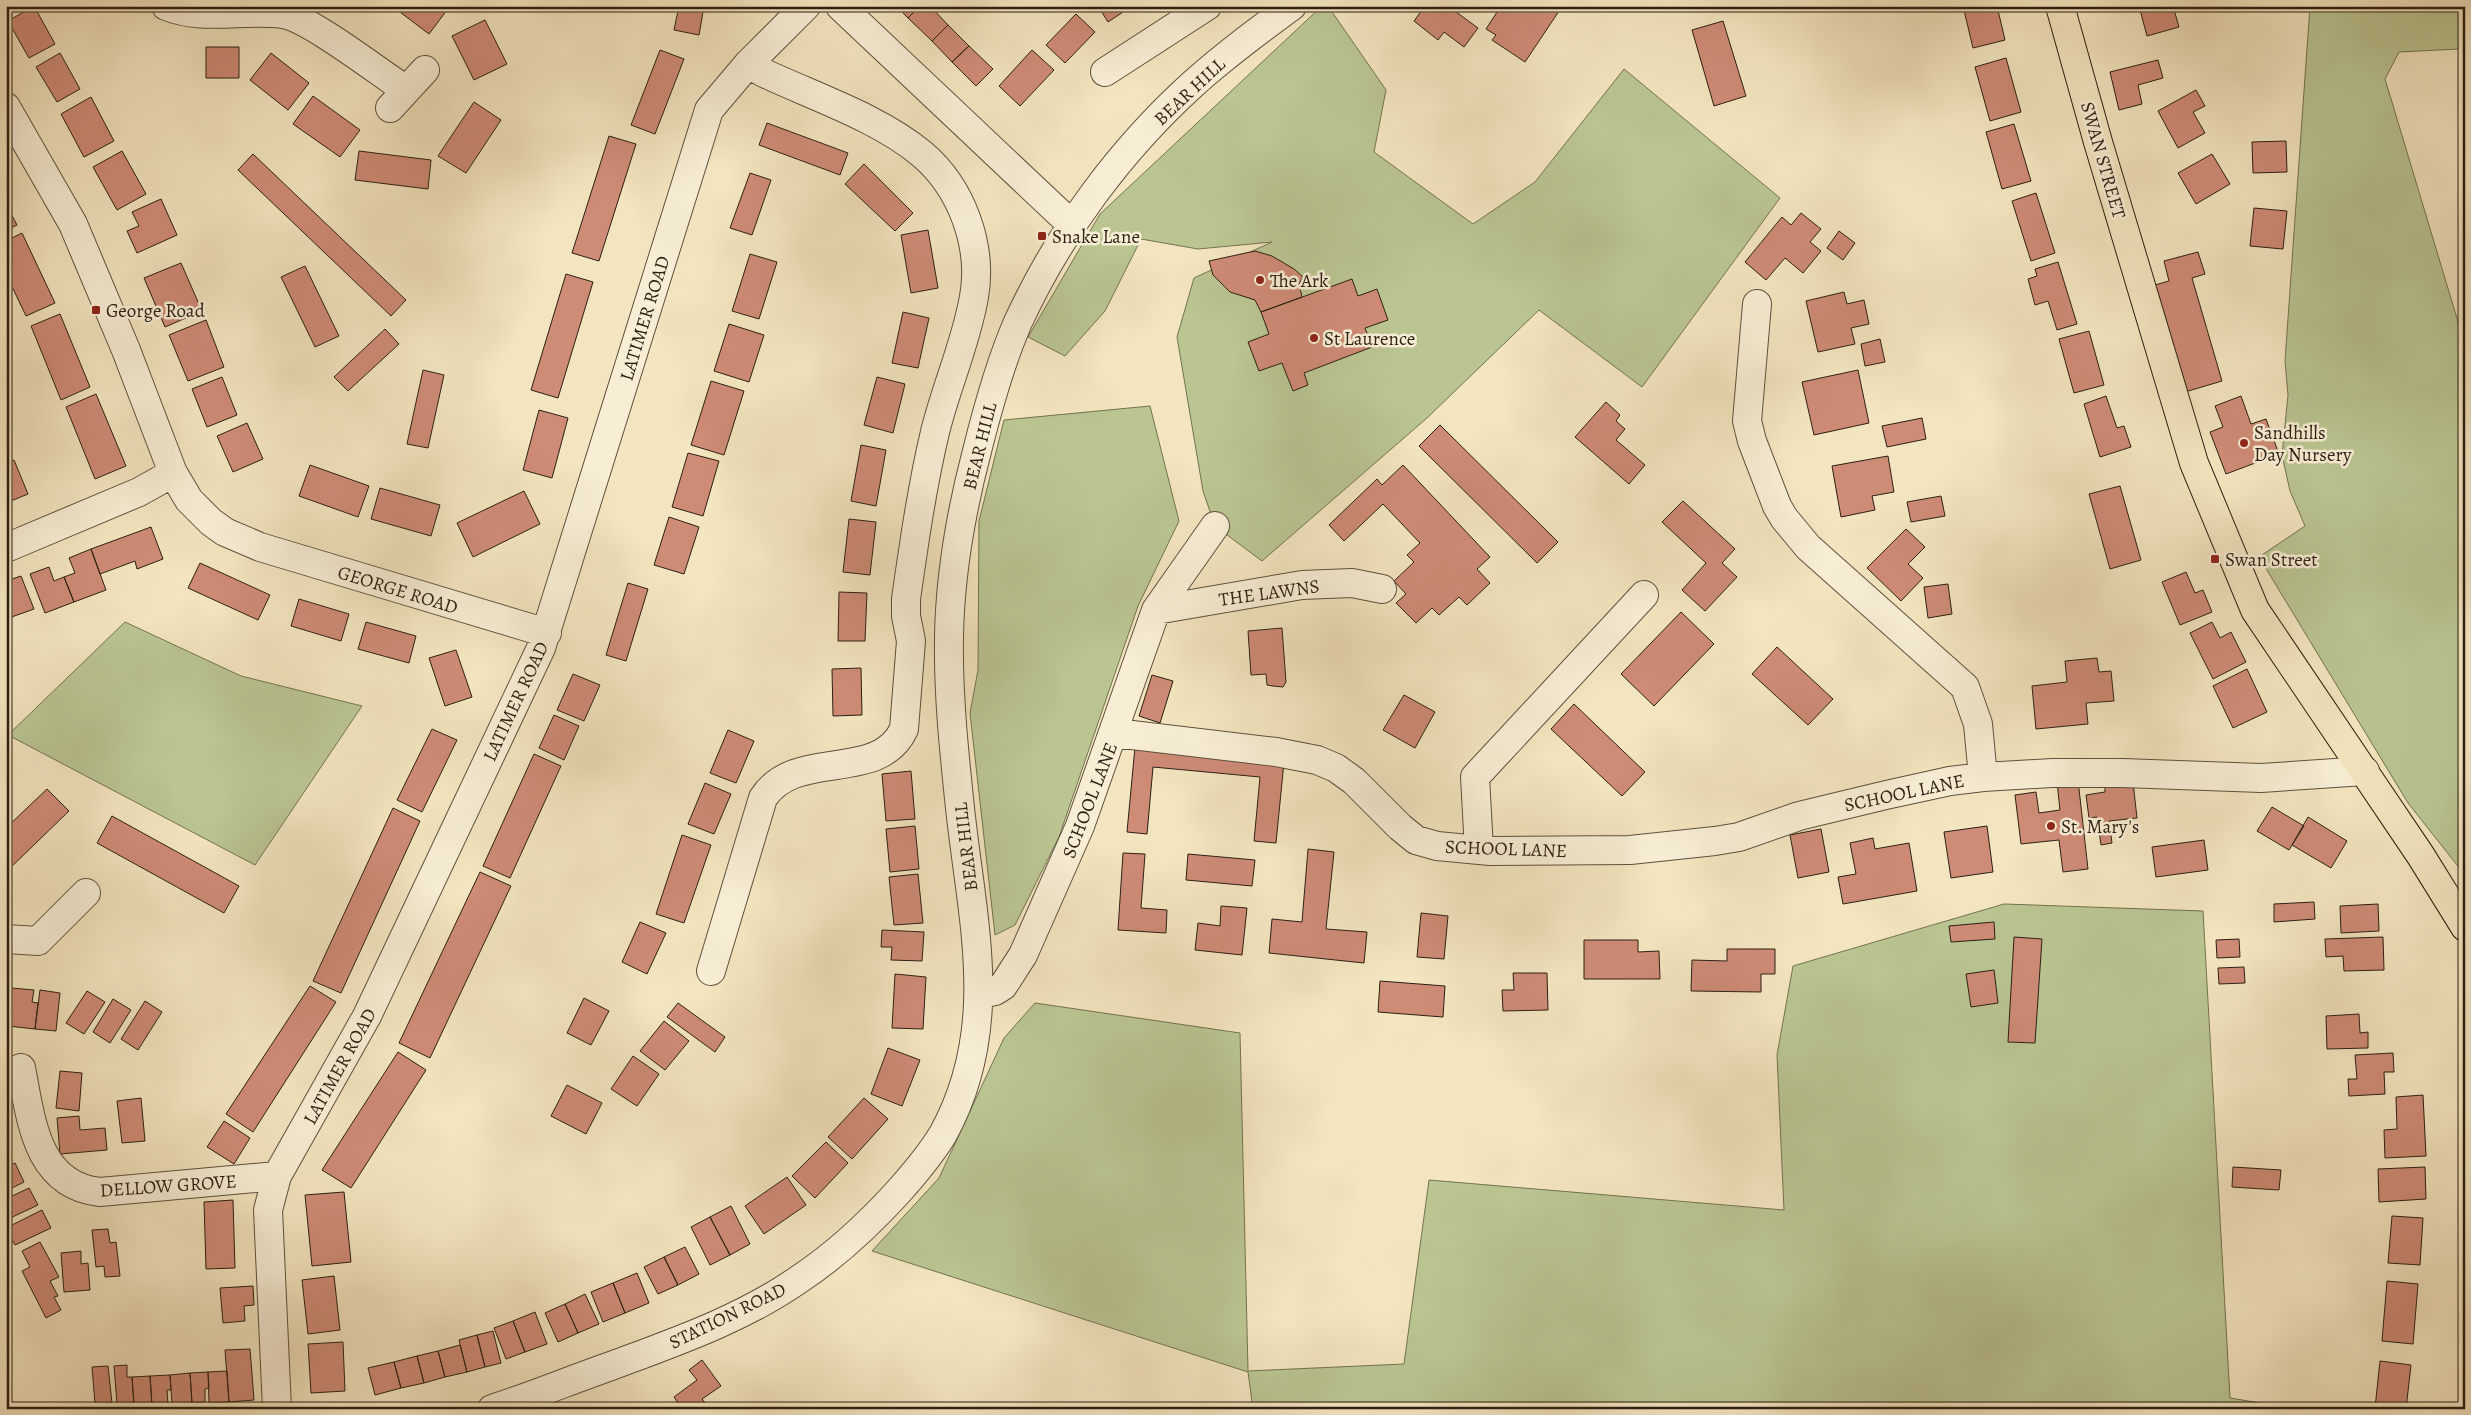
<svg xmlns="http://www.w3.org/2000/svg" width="2471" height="1415" viewBox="0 0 2471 1415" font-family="Alegreya,serif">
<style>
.green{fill:#bac592;stroke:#737252}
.building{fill:#ce8b76;stroke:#2c1f13}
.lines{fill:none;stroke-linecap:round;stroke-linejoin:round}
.minor-casing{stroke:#5e503e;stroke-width:30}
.major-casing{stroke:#2c1f13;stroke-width:30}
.minor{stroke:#f7eed5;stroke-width:28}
.major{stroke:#f3e5bf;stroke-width:28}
.rail{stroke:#2c1f13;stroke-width:4;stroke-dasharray:9 9;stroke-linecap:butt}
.poi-dot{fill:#8f2418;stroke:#f7eed5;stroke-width:2}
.labels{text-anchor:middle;stroke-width:5;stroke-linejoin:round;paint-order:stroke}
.street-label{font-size:19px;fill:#2c1f13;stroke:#f7eed5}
.poi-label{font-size:19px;fill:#2c1f13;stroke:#f7eed5;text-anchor:start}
</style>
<rect width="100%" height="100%" fill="#f3e5bf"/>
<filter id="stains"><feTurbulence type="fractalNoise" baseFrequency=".004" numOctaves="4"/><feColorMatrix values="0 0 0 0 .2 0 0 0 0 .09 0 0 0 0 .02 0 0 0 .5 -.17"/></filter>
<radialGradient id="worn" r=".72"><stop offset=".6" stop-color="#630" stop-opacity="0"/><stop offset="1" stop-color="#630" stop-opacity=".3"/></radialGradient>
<!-- green -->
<path class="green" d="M1322,6H1328L1386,90L1374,152L1473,224L1535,182L1624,69L1780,198L1642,387L1539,310L1427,418L1262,561L1215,526L1203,491L1177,337L1194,278L1272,242L1198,249L1141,239L1105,311L1065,356L1028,337L1100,214Z
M2310,6H2443L2449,10H2465V51L2459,49L2399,52L2385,79L2465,345V875L2408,803L2259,557L2305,526L2290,491L2282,455L2288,395L2285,361Z
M1150,406L1179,521L1138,606L1059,837L1015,925L995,935L970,713L978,670L979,521L1004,420Z
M125,622L241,676L362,706L255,865L8,735Z
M2004,904L2203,911L2230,1398L2297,1409H1253L1248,1372L872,1251L939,1178L1004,1038L1035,1003L1240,1033L1248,1371L1404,1364L1429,1180L1784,1210L1777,1055L1793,966Z"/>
<!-- building -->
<path class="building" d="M34,6L55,44L29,58L8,21Z
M392,6H450L429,34Z
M679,6H704L699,35L674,30Z
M896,6H920L908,18Z
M920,6H930L948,25L932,41L908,18Z
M1098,6H1132L1108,22Z
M1425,6H1434L1443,13L1448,6L1478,28L1464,47L1444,32L1438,40L1414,21Z
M1501,6H1553L1559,11L1525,62L1492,40L1496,35L1486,29Z
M1963,6H1997L2005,40L1973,48Z
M2139,6H2173L2179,27L2147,36Z
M1076,14L1095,32L1065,63L1046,45Z
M485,20L507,64L474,80L452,36Z
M1723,21L1746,96L1714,106L1692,30Z
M948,25L969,46L952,62L932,41Z
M969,46L993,69L976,86L952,62Z
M206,47H239V78H206Z
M660,50L684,59L655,134L631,125Z
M1032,50L1054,70L1020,106L999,86Z
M60,53L80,89L57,102L36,67Z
M271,53L309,83L288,110L250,80Z
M2006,58L2021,112L1990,121L1975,67Z
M2158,60L2163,78L2138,85L2142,104L2119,110L2110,72Z
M2196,90L2205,106L2193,112L2205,133L2178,148L2158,111Z
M313,96L360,130L340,157L293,124Z
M91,97L114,141L84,157L61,114Z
M474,102L501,120L466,173L438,156Z
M767,123L848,153L840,175L759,145Z
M2014,124L2031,181L2002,189L1986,132Z
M609,136L636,144L599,261L572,253Z
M2286,141L2287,172L2253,173L2252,142Z
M122,151L146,194L117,210L93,167Z
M359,151L431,160L428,189L355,180Z
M253,154L406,300L391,316L238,170Z
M2212,154L2230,184L2196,204L2178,173Z
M864,164L913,213L895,231L845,184Z
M750,173L771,180L752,235L730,228Z
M2036,193L2055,253L2031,261L2012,201Z
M161,199L177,235L137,253L127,231L139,226L132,212Z
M6,204L17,225L6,230Z
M2254,208L2287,211L2283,249L2250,246Z
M1801,213L1821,229L1810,242L1821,251L1803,273L1785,258L1766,280L1745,262L1782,217L1791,225Z
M928,230L938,288L911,293L901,235Z
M1839,231L1855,243L1843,260L1827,248Z
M22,233L55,303L26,316L6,274V241Z
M1255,251L1272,256L1294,269L1303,277L1299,284L1302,297L1261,312L1255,300L1230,292L1213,275L1209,261Z
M2198,252L2205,274L2192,278L2222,381L2185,392L2155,285L2169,281L2164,261Z
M750,254L777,262L759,319L732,311Z
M2058,262L2077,324L2057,330L2048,301L2035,305L2028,279L2037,276L2035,269Z
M181,263L202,311L165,327L144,278Z
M305,266L339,336L315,347L281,277Z
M566,274L593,282L558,398L531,390Z
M1352,279L1358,296L1377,289L1388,320L1365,328L1372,347L1304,373L1308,385L1293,391L1282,363L1259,371L1248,342L1269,334L1261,312Z
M1844,292L1847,304L1864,300L1869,324L1851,328L1855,344L1818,352L1806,301Z
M903,312L929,318L918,368L892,363Z
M60,314L90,387L61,400L31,326Z
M206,320L224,367L188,381L169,335Z
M729,324L764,335L749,382L714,371Z
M385,329L399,344L348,391L334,377Z
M2089,331L2104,385L2074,393L2059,339Z
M1880,339L1885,362L1865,366L1861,344Z
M423,370L444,375L428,448L407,444Z
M1858,370L1869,423L1814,435L1802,382Z
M222,377L237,415L207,427L192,389Z
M877,377L905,384L893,433L864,425Z
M711,381L744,391L724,455L691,445Z
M96,394L126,466L95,479L66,407Z
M2106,396L2117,428L2124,426L2131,447L2100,457L2084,404Z
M2241,396L2251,424L2266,419L2279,454L2226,474L2210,432L2223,427L2215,406Z
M1606,402L1620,415L1616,421L1625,429L1616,440L1645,465L1629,484L1575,437Z
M539,410L568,418L552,478L523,470Z
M1922,418L1926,439L1887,447L1882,426Z
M247,423L263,459L233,472L217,436Z
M1440,425L1558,542L1537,563L1419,446Z
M861,445L886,450L876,506L851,501Z
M688,453L719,461L703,516L672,507Z
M1888,456L1894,492L1872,496L1875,510L1841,517L1832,466Z
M14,460L28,494L6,503V464Z
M310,465L369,486L358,517L299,496Z
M1403,465L1490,557L1477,569L1490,583L1467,605L1459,597L1439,615L1432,608L1416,623L1396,603L1406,594L1394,581L1414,562L1407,555L1420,543L1383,504L1344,541L1329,525L1377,479L1382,485Z
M2120,486L2141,560L2110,569L2089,494Z
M380,488L440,505L431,536L371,519Z
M524,491L540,524L473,557L457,523Z
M1941,496L1945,516L1911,522L1907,502Z
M1683,501L1735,549L1722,563L1737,577L1705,611L1682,590L1706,563L1662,522Z
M669,517L699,527L684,574L654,565Z
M849,519L876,522L870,575L843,572Z
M151,527L163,559L137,569L135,561L100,574L91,549Z
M1906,529L1925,547L1908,564L1923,578L1901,601L1867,568Z
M91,549L106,590L74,602L64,577L75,573L69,558Z
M200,563L270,595L258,620L188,588Z
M49,567L54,581L64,577L74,602L45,613L30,574Z
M2186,572L2195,593L2203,590L2212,612L2180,625L2162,582Z
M21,576L34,609L6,619V581Z
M628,583L648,589L626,661L606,655Z
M1948,584L1952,614L1928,618L1924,587Z
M839,592L867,593L865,641H838Z
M299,599L349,614L341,641L291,626Z
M1681,612L1714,644L1654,706L1621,674Z
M366,622L416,636L409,663L358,649Z
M2212,622L2220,638L2231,632L2246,662L2213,679L2190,633Z
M1282,628L1286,682L1283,687L1273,686L1267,685L1266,674L1251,675L1248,631Z
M1777,647L1833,699L1808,725L1752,674Z
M456,650L472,697L445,706L429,658Z
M2097,658L2099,672L2111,671L2114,701L2086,703L2088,724L2036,729L2032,686L2067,682L2065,661Z
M861,668L862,715L833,716L832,669Z
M2247,669L2267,712L2233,728L2213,686Z
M573,674L600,685L584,721L557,710Z
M1152,675L1173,681L1160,723L1139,716Z
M1404,695L1435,712L1415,748L1383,730Z
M1574,704L1645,772L1622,796L1551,729Z
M554,715L579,726L564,760L539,748Z
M432,729L457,740L422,812L397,800Z
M728,730L754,741L736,783L710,773Z
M1135,747L1284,762L1276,843L1254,841L1260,777L1153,767L1147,834L1127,832Z
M534,754L561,766L510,878L483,866Z
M911,771L915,819L886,821L882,774Z
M2078,780L2088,869L2063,872L2059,840L2021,844L2015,795L2036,792L2039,813L2060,810L2057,782Z
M2133,782L2137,818L2109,821L2112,843L2101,845L2097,817L2089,818L2086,795L2105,792V785Z
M705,783L731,794L714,834L688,824Z
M47,789L69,811L6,872V828Z
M2272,807L2304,826L2289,850L2257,831Z
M393,808L420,821L341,993L313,981Z
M112,816L239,886L224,913L97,843Z
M2308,817L2347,841L2331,868L2292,845Z
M915,826L919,869L890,872L886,829Z
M1987,826L1993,872L1951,878L1944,832Z
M1821,829L1829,872L1798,878L1790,835Z
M682,835L711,845L684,923L656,914Z
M1873,838L1875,849L1909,843L1917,891L1843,904L1838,877L1856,874L1850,843Z
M2204,840L2208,870L2156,877L2152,847Z
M1308,849L1334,852L1326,929L1367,932L1364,963L1269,953L1272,919L1302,922Z
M1123,853L1145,854L1141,908L1167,910L1166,933L1118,930Z
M1188,854L1255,860L1252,886L1186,880Z
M480,872L511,886L430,1058L399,1043Z
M918,874L923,923L894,925L889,877Z
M2314,902L2315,919L2274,922V904Z
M2378,904L2379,931L2341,933L2340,906Z
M1221,906L1247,908L1242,955L1195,950L1198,923L1220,926Z
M1421,913L1448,916L1444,959L1417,957Z
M640,922L666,933L647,974L622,962Z
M1994,922L1995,939L1951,942L1949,926Z
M882,930L924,932L922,961L891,960L892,947H881Z
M2014,937L2042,939L2035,1043L2008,1042Z
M2383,937L2384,970L2344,971L2343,956L2326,957L2325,939Z
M2239,939L2240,957L2217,958L2216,940Z
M1584,940H1638V952L1659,951L1660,979H1584Z
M1727,949H1775V974H1761V992L1691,991L1692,960L1727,961Z
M2244,967L2245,983L2219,984L2218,968Z
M1994,970L1998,1003L1971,1007L1966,974Z
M1513,973H1547L1548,1010L1503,1011L1502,990H1514Z
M895,974L926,977L923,1029L892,1028Z
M1380,981L1445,986L1443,1017L1378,1012Z
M310,986L336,1002L253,1132L226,1114Z
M12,988L34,990L32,1002L38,1003L35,1029L8,1026Z
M40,990L60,993L56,1031L35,1029Z
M87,991L105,1002L84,1034L66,1023Z
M584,998L609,1011L591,1045L567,1033Z
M113,999L131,1010L110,1043L93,1032Z
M145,1001L162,1012L138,1050L121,1039Z
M678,1003L725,1037L715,1052L667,1017Z
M2359,1014L2360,1033L2368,1032V1048L2327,1049L2326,1016Z
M664,1021L689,1041L665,1070L640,1051Z
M888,1048L920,1060L902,1106L871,1094Z
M398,1052L426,1070L351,1188L322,1170Z
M2393,1053L2394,1072H2384L2385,1094L2349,1096L2348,1079H2357L2355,1055Z
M633,1056L659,1074L637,1106L611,1089Z
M60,1071L82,1073L79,1111L56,1108Z
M567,1085L602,1103L586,1134L551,1116Z
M2423,1095L2426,1156L2385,1158L2384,1130L2397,1129L2396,1097Z
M141,1098L145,1141L122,1143L117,1101Z
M864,1098L888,1119L852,1159L828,1137Z
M79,1116L80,1130L105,1128L107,1150L60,1154L57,1118Z
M224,1121L250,1138L234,1164L207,1147Z
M826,1142L848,1163L815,1198L792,1176Z
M6,1146L12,1157L6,1160Z
M15,1163L24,1182L6,1191V1167Z
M2233,1167L2281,1170L2279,1190L2232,1187Z
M2425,1167L2426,1199L2379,1202L2378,1169Z
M787,1177L806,1205L764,1234L745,1206Z
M29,1188L38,1205L6,1220V1199Z
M344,1192L351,1262L312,1266L305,1195Z
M233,1200L235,1268L206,1269L204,1202Z
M731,1206L750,1244L730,1255L710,1217Z
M42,1210L51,1228L15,1245L6,1228Z
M2392,1216L2423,1218L2420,1265L2388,1263Z
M710,1217L730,1255L710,1265L691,1227Z
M108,1229L110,1243L116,1242L120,1276L105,1277L104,1266L96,1267L92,1230Z
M40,1242L59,1277L50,1281L58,1296L54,1297L61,1310L46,1318L22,1271L30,1267L22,1251Z
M685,1247L699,1274L678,1285L664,1257Z
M81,1251V1264L88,1263L90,1290L64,1292L61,1253Z
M664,1257L678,1285L658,1294L644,1267Z
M637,1273L649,1303L625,1313L613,1283Z
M334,1276L340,1330L308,1334L302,1280Z
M2387,1281L2418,1284L2413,1344L2382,1341Z
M613,1283L625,1313L603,1322L591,1292Z
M253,1286L254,1305L244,1306L245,1321L223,1323L220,1288Z
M585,1294L599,1324L578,1333L565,1304Z
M565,1304L578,1333L558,1342L545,1313Z
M535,1312L547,1344L525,1352L513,1321Z
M513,1321L525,1352L506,1359L494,1328Z
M493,1331L501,1363L485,1367L477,1335Z
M477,1335L485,1367L467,1372L459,1340Z
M343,1342L345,1391L311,1393L308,1344Z
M460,1345L467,1372L445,1377L438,1351Z
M250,1349L254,1400L229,1402L225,1350Z
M438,1351L445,1377L424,1383L417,1356Z
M417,1356L424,1383L401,1388L394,1362Z
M702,1360L721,1386L702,1399L705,1403L697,1409H682L674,1397L697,1380L689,1370Z
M2380,1361L2411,1365L2406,1409L2375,1408Z
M394,1362L401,1388L375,1395L368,1368Z
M127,1365V1377H132L134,1403L117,1404L114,1366Z
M108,1366L112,1403L95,1404L92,1367Z
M227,1371L229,1402L209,1403L208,1372Z
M208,1372L209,1388L205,1389V1402L192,1403L190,1373Z
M190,1373L192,1403L172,1404L170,1375Z
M170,1375L171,1390H167L168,1404L152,1405L150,1376Z
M150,1376L152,1405L134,1407L132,1377Z"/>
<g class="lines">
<!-- minor casing -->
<g class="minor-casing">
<path id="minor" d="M166,6C202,21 244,9 283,14C309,18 380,73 406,90
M840,6L1072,225
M1105,72L1207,6
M6,107L73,224L126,350L173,473L189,500L211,522L225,532L260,547L547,633
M390,108L425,70
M1757,304L1747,421L1752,441L1777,506L1784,518L1808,547L1965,687L1978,724L1983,777
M6,548L139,492L173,473
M1156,610L1302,585L1352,583L1382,589
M1115,733L1276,752L1317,760L1336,768L1354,781L1400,827L1416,840L1437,846L1490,851L1630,850L1715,841L1739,837L1799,816L1886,795L1950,781L1983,777L2052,773H2123L2261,778L2365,771
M1479,850L1475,777L1644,595
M6,939L38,941L86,893
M711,971L763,798C796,747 879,784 904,729L911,641L906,616V599C914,543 922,487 935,432C946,387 966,343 974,297C983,246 962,188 922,154C879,118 815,97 764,73L748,64
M980,994L995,991L1003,986L1023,955L1080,826L1156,610L1215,526
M21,1068C31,1119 36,1185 100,1192L277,1176
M277,1409L268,1210L277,1176L367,1016L541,648L709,110L748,64L806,6
M492,1409C532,1396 571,1380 611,1366C675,1342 742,1319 798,1280C836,1255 869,1224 899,1191C915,1173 931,1154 943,1134C1002,1027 972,921 960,808C954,751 948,694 949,637C950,574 961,512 977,451C988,407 1000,363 1018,322C1059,233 1120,150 1193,84C1224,56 1258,31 1292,6"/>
</g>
<!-- major casing -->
<g class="major-casing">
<path id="major" d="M2060,6L2098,142L2194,463L2255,610L2421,856L2465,927"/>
</g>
<!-- minor -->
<use href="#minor" class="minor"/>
<!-- major -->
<use href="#major" class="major"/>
<!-- rail -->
<path class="rail" d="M6,1393L13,1409"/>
</g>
<!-- markers -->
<g class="poi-dot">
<rect x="1037" y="231" width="10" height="10" rx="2.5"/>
<circle cx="1260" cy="280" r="5"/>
<rect x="91" y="305" width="10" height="10" rx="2.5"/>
<circle cx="1314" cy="338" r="5"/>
<circle cx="2244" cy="443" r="5"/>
<rect x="2210" y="554" width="10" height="10" rx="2.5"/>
<circle cx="2051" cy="826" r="5"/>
</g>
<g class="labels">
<!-- street labels -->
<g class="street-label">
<text transform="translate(1189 91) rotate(-43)" y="7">BEAR HILL</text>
<text transform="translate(2104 160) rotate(74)" y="7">SWAN STREET</text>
<text transform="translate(644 318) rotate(-73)" y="7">LATIMER ROAD</text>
<text transform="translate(979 446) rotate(-76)" y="7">BEAR HILL</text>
<text transform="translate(398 589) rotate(17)" y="7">GEORGE ROAD</text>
<text transform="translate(1269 592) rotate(-8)" y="7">THE LAWNS</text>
<text transform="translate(515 701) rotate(-65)" y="7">LATIMER ROAD</text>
<text transform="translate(1904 792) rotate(-12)" y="7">SCHOOL LANE</text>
<text transform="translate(1089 800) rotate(-69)" y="7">SCHOOL LANE</text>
<text transform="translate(965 847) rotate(-97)" y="7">BEAR HILL</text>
<text transform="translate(1506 848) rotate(2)" y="7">SCHOOL LANE</text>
<text transform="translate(339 1066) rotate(-61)" y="7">LATIMER ROAD</text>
<text transform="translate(168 1185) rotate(-4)" y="7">DELLOW GROVE</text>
<text transform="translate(727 1315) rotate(-26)" y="7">STATION ROAD</text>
</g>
<!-- poi labels -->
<g class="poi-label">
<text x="1052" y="243">Snake Lane</text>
<text x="1270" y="287">The Ark</text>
<text x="106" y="317">George Road</text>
<text x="1324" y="345">St Laurence</text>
<text x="2254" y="439">Sandhills<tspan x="2254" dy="22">Day Nursery</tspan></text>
<text x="2225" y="566">Swan Street</text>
<text x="2061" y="833">St. Mary's</text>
</g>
</g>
<!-- margin -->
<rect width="2471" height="1415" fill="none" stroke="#f3e5bf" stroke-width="25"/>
<rect x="8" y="8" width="2456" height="1400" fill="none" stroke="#2c1f13" stroke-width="2.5"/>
<rect x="12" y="12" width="2446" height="1390" fill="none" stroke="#2c1f13"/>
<rect width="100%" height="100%" filter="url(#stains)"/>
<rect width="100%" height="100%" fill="url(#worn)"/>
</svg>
